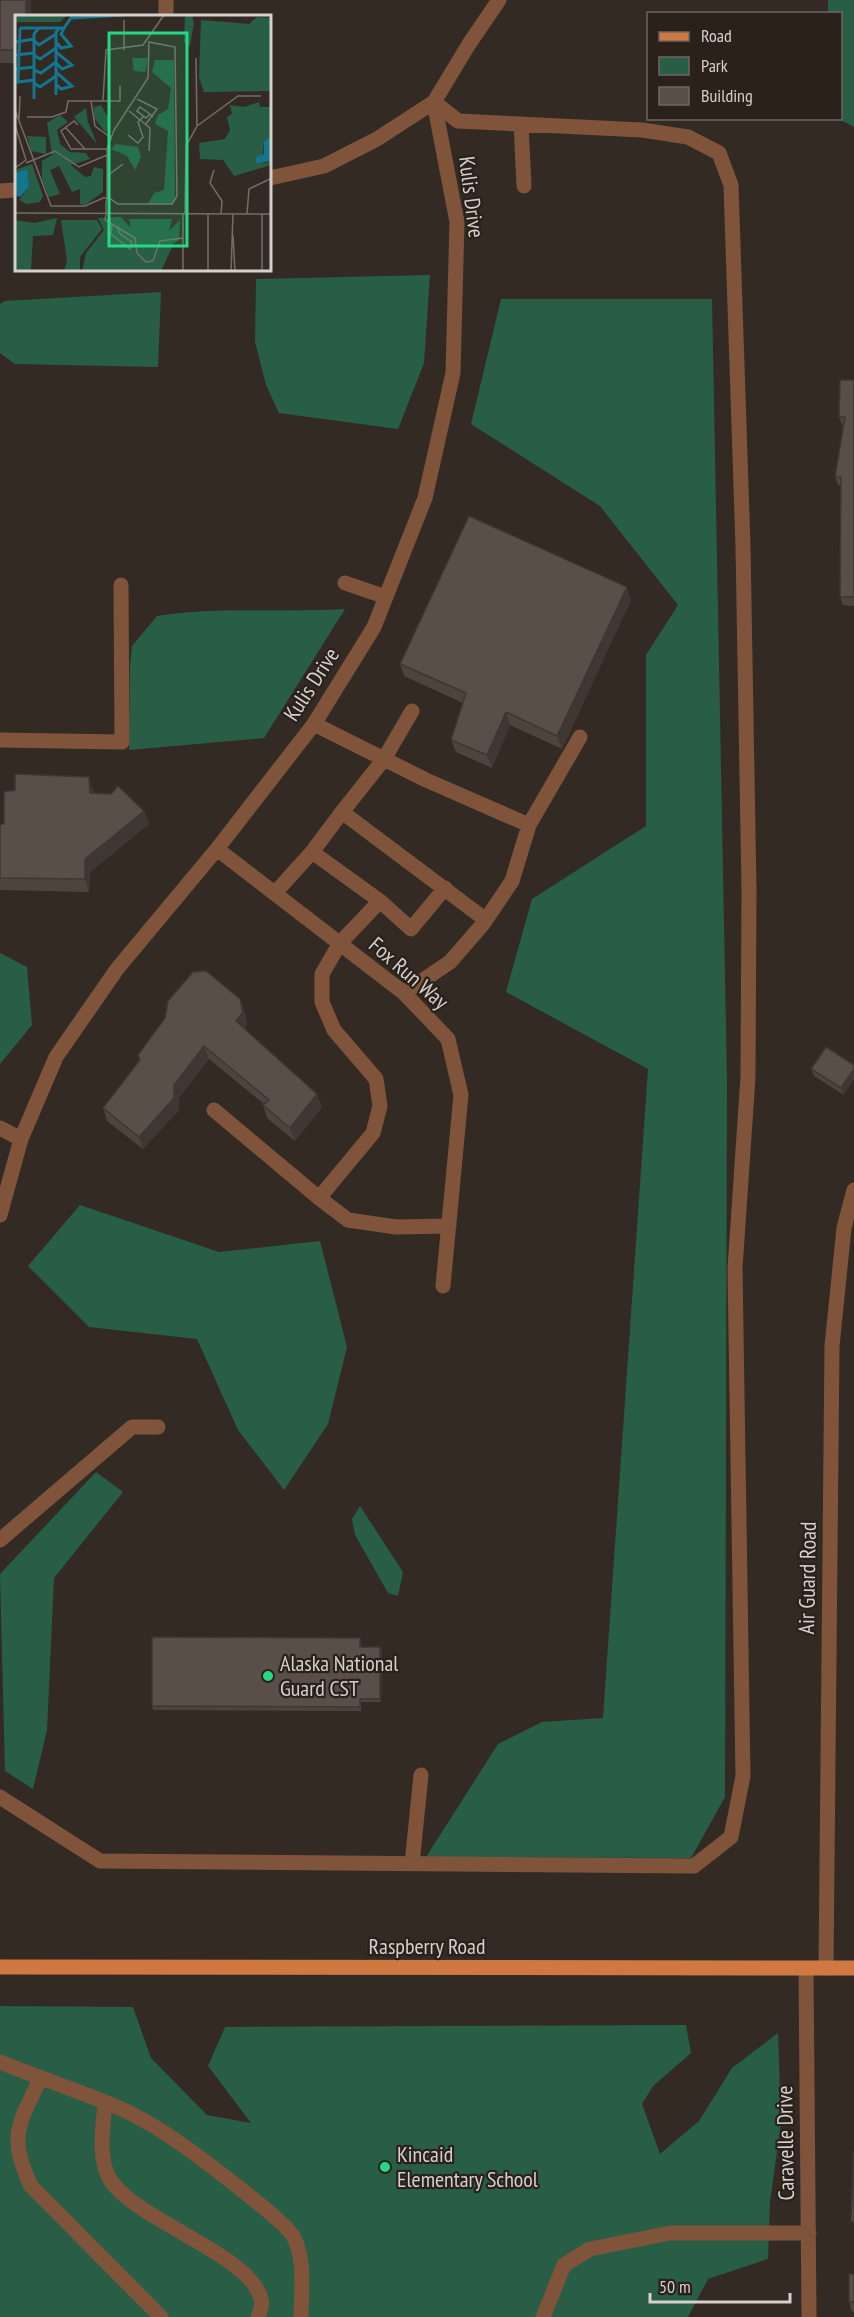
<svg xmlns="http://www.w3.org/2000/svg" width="854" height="2317" viewBox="0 0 854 2317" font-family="'PT Sans Narrow',sans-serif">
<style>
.green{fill:#275e45}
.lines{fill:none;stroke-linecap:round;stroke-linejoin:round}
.minor{stroke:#7f543b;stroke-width:15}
.major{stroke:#cf7842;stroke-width:15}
.wall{fill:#4d443e}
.shaded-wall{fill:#3e3732}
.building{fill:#594f48;stroke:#3e3732;stroke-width:1.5}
.poi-dot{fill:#26d886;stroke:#29211a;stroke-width:2}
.labels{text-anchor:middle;stroke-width:4.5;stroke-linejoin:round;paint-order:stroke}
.street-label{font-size:22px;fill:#d5d0cb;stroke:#29211a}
.poi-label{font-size:22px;fill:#d5d0cb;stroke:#29211a;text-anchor:start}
.inset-river{fill:none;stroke:#13758f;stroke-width:3}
.inset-road{fill:none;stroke:#746d66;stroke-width:1.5}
.view{fill:#26d886;fill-opacity:0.15;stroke:#26d886;stroke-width:3}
.inset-edge{fill:none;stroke:#d5d0cb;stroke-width:3}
</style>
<rect width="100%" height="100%" fill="#332b23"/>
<!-- green -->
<path class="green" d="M828,0H854V127L839,119L840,14L828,13Z
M430,275L424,363L398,429L279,413L266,385L255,342L256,279Z
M161,292L158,367L15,364L0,353V304L5,301Z
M501,299H712L727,1080L725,1797L691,1858L426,1857L498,1744L542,1722L603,1718L648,1069L506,992L532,899L646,826V655L678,605L600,506L471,424Z
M345,609L264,738L129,750L130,666L132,646L157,616C220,606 282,613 345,609Z
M0,953L27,967L32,1025L0,1064Z
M80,1205L219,1252L320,1241L347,1347L328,1424L284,1490L238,1430L197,1339L89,1327L28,1266Z
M96,1472L123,1492L54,1578L47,1730L33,1789L5,1771L0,1574Z
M360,1506L403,1572L398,1596L388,1593L355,1535L352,1519Z
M0,2006L133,2007L151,2058L207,2115L251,2123L208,2066L225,2027L686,2025L691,2053L653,2086L642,2104L660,2154L699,2121L732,2068L778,2033L781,2123L770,2202L768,2259L708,2279L688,2317H0Z"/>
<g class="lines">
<!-- minor -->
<path class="minor" d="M166,0V16
M521,124L524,186
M270,178L324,166L377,139L434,102L469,44L499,0
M0,191L16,190
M345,583L386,597
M314,724L426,780L529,825L512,881L483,924L450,962L404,993
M0,740L122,742L121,585
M342,812L384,759L412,711
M529,825L580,737
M217,849L404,993L448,1039L461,1095L443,1286
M445,888L411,929L380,901L312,852L342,812L486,920
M275,893L312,852
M214,1110L319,1198L373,1133L380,1106L376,1079L334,1030L322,1002V974L340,943L380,901
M0,1128L21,1139
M319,1198L348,1220L396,1227L449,1226
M0,1215L21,1139L56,1057L117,969L217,849L314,724L374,627L425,498L453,373L457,222L434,102
M0,1540L132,1427H158
M0,1797L100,1861L694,1866L731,1837L743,1776L735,1268L748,1077L749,890L743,546L731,185L719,153L688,137L642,130L458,121L434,102
M412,1864L421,1775
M826,1968L832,1346L844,1228L854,1190
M806,1969L809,2317
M0,2062C41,2079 83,2092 124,2110C166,2130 205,2161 242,2190C254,2200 285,2223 293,2236C306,2260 301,2291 301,2317
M40,2079C18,2126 8,2137 31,2186L161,2317
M105,2104C103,2127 97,2160 111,2181C139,2222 250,2254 261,2299C263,2304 260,2312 258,2317
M543,2317L564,2265L590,2249L670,2233H809"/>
<!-- major -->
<path class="major" d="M0,1967L854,1968"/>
</g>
<!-- wall -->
<path class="wall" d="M0,0H31V16H16V63H0Z
M854,380V606L843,605L840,597L841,485H838L835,477L844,425H842L839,417Z
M631,600L562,749L510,725L492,768L456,752L451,740L463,703L404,676L400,664Z
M93,790L94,793L144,811L149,824L90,872L89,892L0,890V824H4Z
M240,999L245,1012L247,1024L244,1029L322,1107L295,1141L267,1118L263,1105L264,1104L209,1059L179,1098V1110L143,1149L107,1121L103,1108L140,1060L138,1055Z
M854,1065L844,1095L814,1076L811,1069Z
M360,1638L361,1641V1647H380L382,1650L381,1702H361V1711L153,1710L152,1706Z
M854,2274V2312H852L849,2302Z"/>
<!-- shaded-wall -->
<path class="shaded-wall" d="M26,0H31V16H26Z
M627,587L631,600L562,749L557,736Z
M506,712L510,725L492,768L487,755Z
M89,777L93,790L95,806L90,793Z
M144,811L149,824L90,872L89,892L85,879V859Z
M240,999L245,1012L247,1024L240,1034L236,1021Z
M204,1046L209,1059L179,1098V1110L143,1149L139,1137L174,1085Z
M854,1069V1079L844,1095L841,1088Z
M317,1094L322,1107L295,1141L290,1128Z
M380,1647L382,1650L381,1702L380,1699Z"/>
<!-- building -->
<path class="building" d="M0,0H26V16H16V50H0Z
M840,380H854V597H840L841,477H835L845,417H839Z
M469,516L627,587L557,736L506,712L487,755L451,740L466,693L400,664Z
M15,774L89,777L90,793L111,794L118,786L144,811L85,859V879L0,878V824H4V792L15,790Z
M206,971L240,999L243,1012L236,1021L317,1094L290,1128L263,1105L269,1100L204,1046L174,1085V1098L139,1137L103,1108L140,1060L138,1055L165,1018L168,1001L193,972Z
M826,1047L854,1065V1069L841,1088L811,1069Z
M152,1637L360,1638V1647H380V1699H360V1707L152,1706Z
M854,2151V2222L851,2221Z
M849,2274H854V2302H849Z"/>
<!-- markers -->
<g class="poi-dot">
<circle cx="268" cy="1676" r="6"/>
<circle cx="385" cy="2167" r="6"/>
</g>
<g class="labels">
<!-- street labels -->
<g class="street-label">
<text transform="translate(472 197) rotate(83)" y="8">Kulis Drive</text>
<text transform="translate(311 684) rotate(-57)" y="8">Kulis Drive</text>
<text transform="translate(409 973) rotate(41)" y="8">Fox Run Way</text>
<text transform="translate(807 1578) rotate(-89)" y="8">Air Guard Road</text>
<text x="427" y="1954">Raspberry Road</text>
<text transform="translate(785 2143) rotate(-91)" y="8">Caravelle Drive</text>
</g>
<!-- poi labels -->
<g class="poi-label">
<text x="280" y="1671">Alaska National<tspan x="280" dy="25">Guard CST</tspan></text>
<text x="397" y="2162">Kincaid<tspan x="397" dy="25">Elementary School</tspan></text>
</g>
</g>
<!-- overview -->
<g transform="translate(15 15)">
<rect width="256" height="256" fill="#332b23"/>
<path d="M0,0H52L45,7H0ZM170,0H177L179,8L175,31L169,28ZM242,2L256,3V76L189,77L184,62L186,5L234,9ZM117,43H133L130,57L119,56ZM140,45H159L160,183L157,189H133L139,178L149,175L153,116L140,109L143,100L153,94L156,73L137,57ZM244,87L245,92H256V121L249,126L248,141L241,142L249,148L256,146V150L219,161L208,145L185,144L184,128L210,124L215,115L212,102L217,99L215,90L229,92ZM86,90L96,107L91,118L79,103V92ZM71,93L73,107L82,129L59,102ZM45,100L53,107L42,115L45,129L55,137L71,138L75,144L56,150L70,162L76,161L79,152L88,154V177L70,190L65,189V174L57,177L44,151L35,155L45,179L34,182L27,164V146L37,140L32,108ZM12,121L31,122V139L16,136ZM101,129L123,132L126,142L120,155L112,141L96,134ZM17,149L28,181L25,187L12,189L4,185L14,172L0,155ZM106,202L116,213L114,204H157L154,216L165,205L164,225L159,228L146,256H67L71,238L89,215L83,203ZM42,203L38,220L18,221L16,255L34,256H0V205L19,208ZM46,205H82L87,214L65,242V256H45L49,255L52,246Z" fill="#275e45"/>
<path d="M256,121V146L241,148V142L249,139V126ZM12,154L14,172L5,182L0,180V158Z" fill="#13758f"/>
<path class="inset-river" d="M57,3L108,0M5,13L3,67L19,65M5,13H49L58,0M19,26L24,30L41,19M1,27L19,24M41,27L46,33L56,31L46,19L49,13M41,37L57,50L47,54L41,48M1,40L19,38M19,40L25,44L41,33M1,54L19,52M19,55L26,58L41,47M41,57L57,71L46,74L41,69M19,68L25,72L41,61M41,80V17L45,13M19,84V19L24,13"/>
<path class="inset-road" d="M109,5V35M122,84L142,94L131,109M76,86L80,111L95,122M88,86L91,35L128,30L149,0M0,95L36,191H70L88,183H94L103,189H157L162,181L160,32L134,27L133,63L99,115L92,134V183L91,188V199L90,205L120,223L122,238L131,247L138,246L145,226L168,223M114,96L135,113L134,136M135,99L131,103L122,96L125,92L135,99L138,102M12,102H37L51,97L53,86H105V71M4,104L5,81M0,110L11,145L0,153M63,110L59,106L46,116L56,134H92M182,111L223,81H246M50,112L70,134M113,120L123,128L128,122L123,107L129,101M11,148L40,136L64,152L92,140M199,155L195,168L207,186L206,199M92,161L108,149M0,198L257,199M168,199V257M170,199L171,131L182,111L181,43M232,199L234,174L257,163M97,209L96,219L115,234L117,227L104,218L103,211M218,220L220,257M193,257V199M216,257L218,199M247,257V199"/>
<path class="view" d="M94,18H172V231H94Z"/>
<rect width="256" height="256" class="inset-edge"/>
</g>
<!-- legend -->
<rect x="647" y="12" width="195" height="108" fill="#29211a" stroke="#6e6761" stroke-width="1.5"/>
<rect x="659" y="32" width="30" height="9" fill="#cf7842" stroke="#6e6761" stroke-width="1.5"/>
<text x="701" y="42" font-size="18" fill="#d5d0cb">Road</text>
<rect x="659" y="57" width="30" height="18" fill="#275e45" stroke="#6e6761" stroke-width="1.5"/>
<text x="701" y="72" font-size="18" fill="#d5d0cb">Park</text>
<rect x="659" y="87" width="30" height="18" fill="#594f48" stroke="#6e6761" stroke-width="1.5"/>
<text x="701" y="102" font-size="18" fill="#d5d0cb">Building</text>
<!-- scale -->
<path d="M650 2293v9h140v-9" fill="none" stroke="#d5d0cb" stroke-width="3"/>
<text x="659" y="2293" font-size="18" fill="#d5d0cb" stroke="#29211a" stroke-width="4.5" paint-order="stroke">50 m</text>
</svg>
